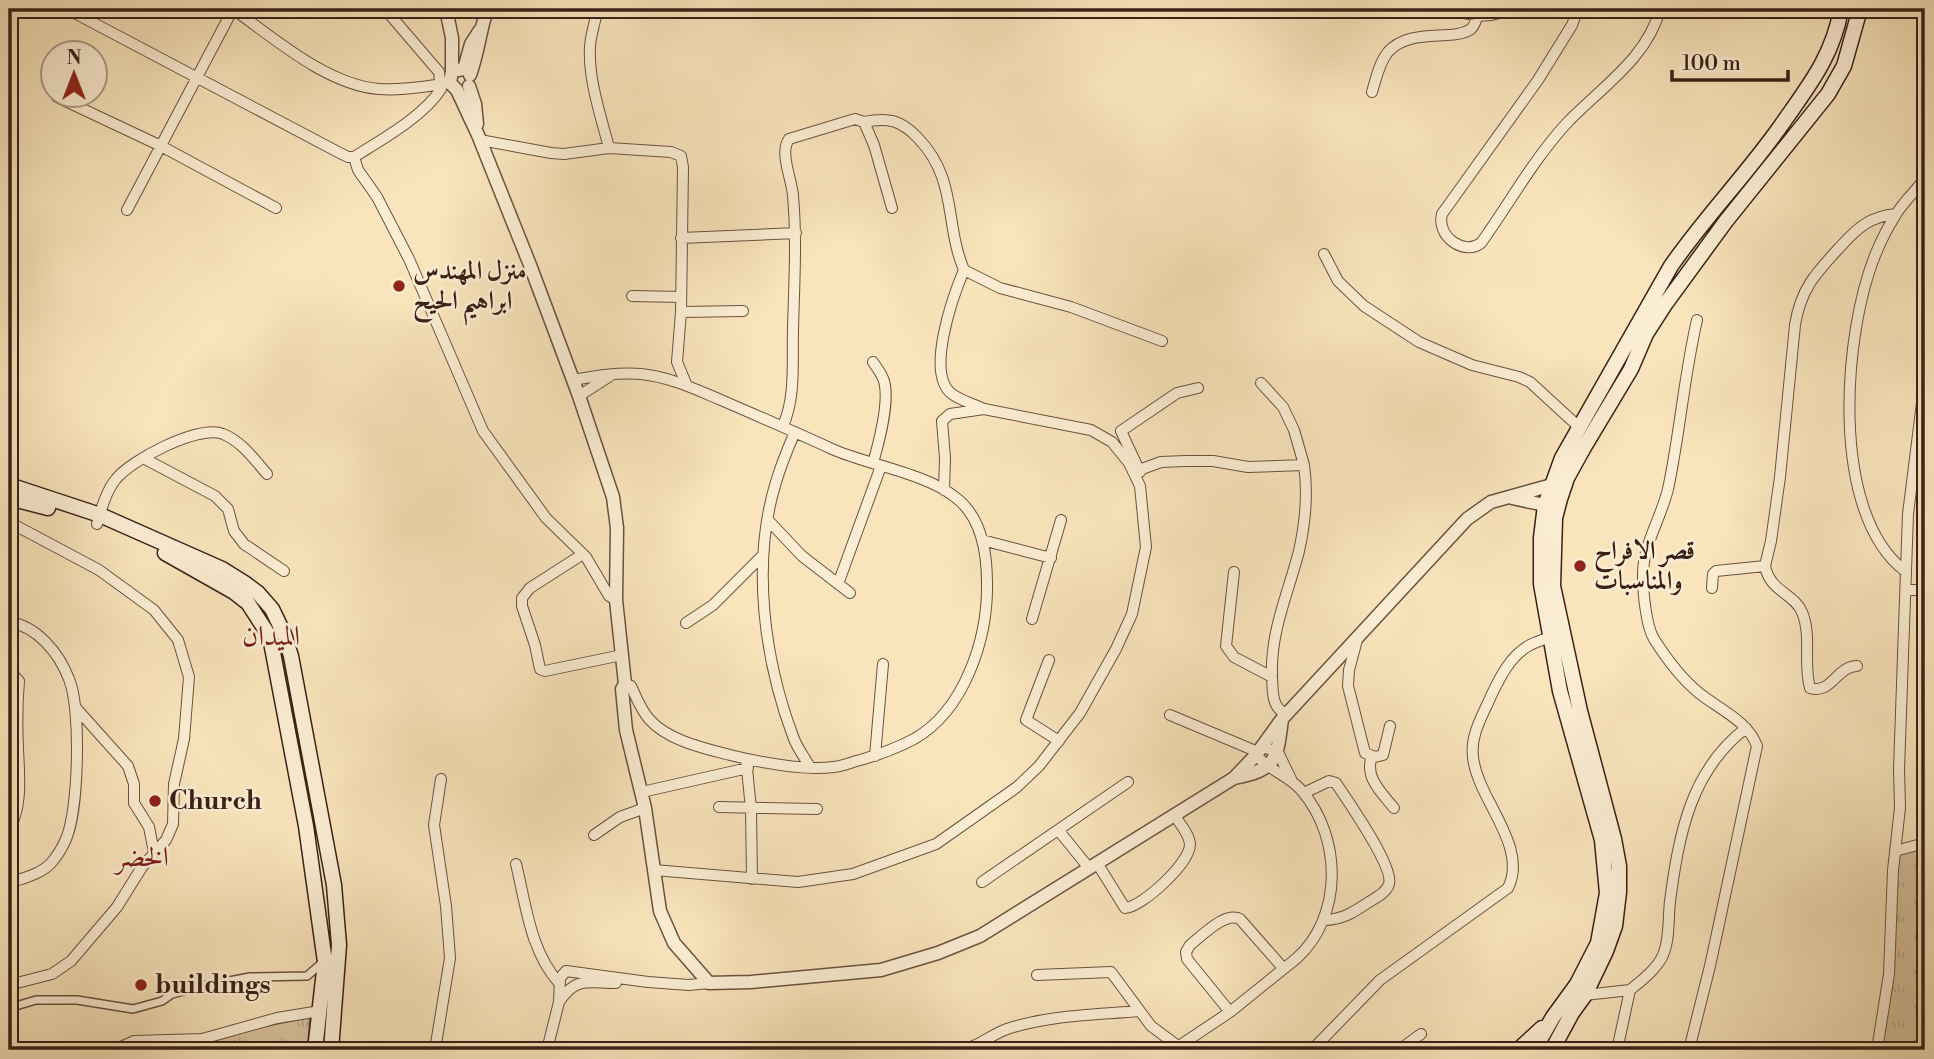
<svg xmlns="http://www.w3.org/2000/svg" width="1934" height="1059" font-family="'Libre Bodoni',Amiri,serif">
  <style>
    .park { fill: url(#park-tufts); stroke: #8a725c; stroke-width: 2 }
    .lines { fill: none; stroke-linecap: round; stroke-linejoin: round }
    .pedestrian-casing { stroke: #6a5240; stroke-width: 10 }
    .minor-casing { stroke: #6a5240; stroke-width: 12 }
    .tertiary-casing { stroke: #6a5240; stroke-width: 15 }
    .secondary-casing { stroke: #3a2117; stroke-width: 17 }
    .pedestrian { stroke: #fbedd3; stroke-width: 7 }
    .minor { stroke: #fbedd3; stroke-width: 10 }
    .tertiary { stroke: #fbedd3; stroke-width: 12 }
    .secondary { stroke: #fbedd3; stroke-width: 14 }
    .poi-dot { fill: #8f2418; stroke: #fbedd3; stroke-width: 2.5 }
    .labels { text-anchor: middle; dominant-baseline: central; stroke-width: 5; stroke-linejoin: round; paint-order: stroke }
    .poi-label { font-size: 26px; font-weight: bold; fill: #3a2117; stroke: #fbedd3; text-anchor: start }
    .neighbourhood-label { font-size: 28px; fill: #7a1f14; stroke: #fbedd3 }
  </style>
  <defs>
    <pattern id="park-tufts" width="24" height="20" patternUnits="userSpaceOnUse" patternTransform="scale(1.75)"><rect width="24" height="20" fill="#d9c3a0"/><path d="M3 7l-1-3M5 7V3M7 7l1-3M15 17l-1-3M17 17v-4M19 17l1-3" fill="none" stroke="#bba789"/></pattern>
  </defs>
  <rect width="100%" height="100%" fill="#f9e4bc"/>
  <filter id="stains"><feTurbulence type="fractalNoise" baseFrequency=".00286" numOctaves="4"/><feColorMatrix values="0 0 0 0 .2 0 0 0 0 .09 0 0 0 0 .02 0 0 0 .5 -.17"/></filter>
  <radialGradient id="worn" r=".72"><stop offset=".6" stop-color="#630" stop-opacity="0"/><stop offset="1" stop-color="#630" stop-opacity=".3"/></radialGradient>
  <path class="park" d="M1925,843V1050H1877L1889,974L1895,851Z
    M310,1017L308,1050H181L184,1043Z"/>
  <g class="lines">
    <g class="pedestrian-casing">
      <path id="pedestrian" d="M9,1008L36,1000H77L133,1009L162,1001L172,994L203,986L250,977L307,976L322,963"/>
    </g>
    <g class="minor-casing">
      <path id="minor" d="M67,9L338,152L348,157H354L358,170L377,197L409,259L483,431L546,518L586,557L609,596L616,600
        M233,9C274,38 327,85 379,89C402,91 427,86 450,83
        M598,9C595,21 591,34 590,46C588,80 601,116 609,148
        M1443,9C1460,12 1492,22 1505,9
        M1578,9L1572,25L1538,80L1442,214C1436,237 1465,256 1481,243C1509,204 1533,160 1566,124C1599,89 1648,58 1660,9
        M1372,92C1376,79 1379,63 1388,52C1410,27 1452,42 1471,29C1475,25 1476,20 1478,15
        M57,97L161,146L276,208
        M864,122C888,117 901,120 918,138C958,180 944,222 964,270L1000,288L1071,307L1162,341
        M480,140L551,153L564,154L609,148L671,152L681,156L683,167L681,312L677,362L687,386
        M354,157C381,140 423,117 441,89L439,72L385,9
        M127,210L233,9
        M681,238L796,233
        M1324,254L1338,281L1364,306L1419,342L1472,365L1519,377L1530,382L1580,428
        M964,270C953,296 925,374 952,394C960,400 973,404 982,408
        M632,296L681,297
        M681,312L743,311
        M873,362C877,368 882,374 884,381C890,402 879,442 873,463
        M573,380C595,376 618,372 641,374C670,377 695,389 721,400C758,416 795,432 832,449C868,465 925,473 955,497C981,516 987,552 987,583C988,638 965,710 914,739C897,748 878,755 860,760C852,762 843,766 834,767C804,771 759,762 730,755C703,748 667,740 649,719C641,710 636,697 631,686L625,684
        M1261,383L1283,407L1294,430L1304,465
        M579,396L610,376
        M783,426C796,396 792,362 793,330C794,285 797,241 793,196C792,179 779,153 789,139L855,119L864,122L874,145L892,208
        M795,432C788,448 781,465 776,482C751,563 764,660 794,739C798,749 805,758 810,767
        M145,459L215,496L228,509L234,531L244,544L284,571
        M1139,470L1161,462L1185,461H1213L1248,467L1304,465C1308,493 1305,524 1299,551C1288,594 1270,632 1272,677C1273,691 1271,707 1286,714
        M1140,472L1121,431L1177,393L1198,388
        M768,520L802,556L850,593
        M9,522L99,570L154,610L178,640L189,677L184,739L174,784L173,824L166,840L142,867L117,907L71,961L52,974L9,985
        M97,524C101,510 106,491 116,479C131,460 199,424 223,434C241,441 255,460 267,474
        M982,540L1051,558
        M583,554L530,588L522,598V606L535,645L540,669L545,671L622,655
        M1905,571C1829,513 1843,333 1876,253C1881,241 1888,227 1895,216C1903,202 1916,191 1925,178
        M1234,572L1226,646L1234,657L1272,677
        M838,584L881,466
        M1712,588L1713,574L1716,571L1765,566
        M1906,590H1925
        M1032,619L1061,520
        M9,622C37,626 59,653 69,679C81,708 79,809 66,839C63,846 57,856 52,862C42,874 23,878 9,883
        M686,623L713,605L763,555
        M1357,640L1349,670L1348,686L1365,753L1375,757L1383,755L1390,726
        M1049,660L1026,720L1059,741
        M1857,666C1837,666 1831,695 1810,688C1803,664 1812,636 1802,612C1794,593 1770,592 1765,566L1771,541L1780,477L1795,325C1801,288 1816,273 1841,246C1857,228 1871,216 1896,214
        M9,670L19,681C17,703 17,726 18,748C19,776 23,805 9,830
        M76,708L128,766L134,784V803L149,827L154,852
        M1170,715L1258,752
        M1262,747L1278,752L1291,779
        M875,756L883,664
        M1372,756C1364,777 1381,792 1394,808
        M746,759L751,809L752,879
        M642,792L748,768
        M1304,793L1329,781L1336,783C1347,800 1394,866 1389,884C1387,892 1376,898 1369,902C1354,912 1342,920 1324,920
        M719,807L817,809
        M1059,831L1089,868
        M594,835L620,817L645,808
        M1895,851L1925,843
        M1097,863L1125,908C1142,907 1189,864 1190,845C1190,835 1180,824 1175,816
        M516,864C526,904 530,951 559,983
        M654,870L798,882L853,874L936,844L1017,787L1039,766L1080,713L1116,649L1132,614L1146,547L1140,486L1129,463L1112,442L1091,430L984,409L950,414L942,421L945,458L944,490
        M982,882L1128,782
        M1037,975L1111,972L1151,1026L1178,1046
        M1585,995L1630,990C1641,981 1657,969 1663,955C1670,939 1668,918 1670,901C1679,835 1690,771 1746,728
        M559,1002C576,976 588,983 616,983
        M1230,1012L1187,959L1186,952L1190,945C1202,936 1225,911 1240,919L1283,968
        M114,1050L134,1041L202,1039L277,1018L320,1011
        M435,1050L450,958L446,906L434,825L441,779
        M547,1050L559,1002L560,978L566,971L648,982L689,985L709,983
        M962,1050C982,1045 990,1035 1007,1029C1049,1015 1095,1015 1139,1011
        M1173,1050L1230,1012L1297,958C1343,916 1342,838 1302,791C1289,775 1269,771 1256,755
        M1312,1050L1380,980L1508,888C1529,846 1477,799 1473,757C1470,735 1483,715 1491,696C1500,677 1511,655 1530,645C1535,642 1543,640 1550,637
        M1399,1050L1421,1034
        M1617,1050L1630,990
        M1689,1050L1710,966L1757,746C1748,721 1719,709 1699,693C1682,679 1666,658 1654,639C1646,626 1643,592 1643,577C1642,546 1661,519 1668,489C1680,433 1684,376 1697,320
        M1877,1050L1889,974L1893,870L1900,808L1899,769L1908,514L1925,379"/>
    </g>
    <g class="tertiary-casing">
      <path id="tertiary" d="M446,9L452,38V71
        M464,69L452,71L450,83L457,90L478,135L530,265L579,396L613,497L617,528L616,600L625,684L622,689L626,730L645,808L660,911L674,943L709,983L751,982L881,970L938,953L980,936L1234,778L1256,755L1282,719L1467,519L1491,502L1552,485
        M464,69L471,44L480,30
        M470,75C478,53 480,31 487,9
        M469,86L475,104L477,124
        M1512,498L1545,505
        M1234,778C1277,770 1277,759 1282,719"/>
    </g>
    <g class="secondary-casing">
      <path id="secondary" d="M9,485L100,515L222,569L246,584L258,593L272,609L284,634L291,656L334,885L339,945L331,1050
        M9,498L48,508
        M165,553L234,592L248,603L270,637L306,826L325,962L315,1050
        M1518,1050L1542,1028
        M1534,1050L1553,1017L1577,984L1598,943L1607,893L1602,840L1560,691L1541,584V538L1545,505L1562,458L1671,266C1705,217 1746,175 1780,127C1807,88 1833,57 1841,9
        M1552,1050L1572,1013L1585,995L1606,951L1615,926L1619,892V866L1614,839L1580,711L1553,586L1555,518L1560,499L1567,478L1583,449L1631,369L1646,334L1666,303L1726,221L1828,94L1844,66L1860,9"/>
    </g>
    <use href="#pedestrian" class="pedestrian"/>
    <use href="#minor" class="minor"/>
    <use href="#tertiary" class="tertiary"/>
    <use href="#secondary" class="secondary"/>
  </g>
  <g class="poi-dot">
    <circle cx="399" cy="286" r="7"/>
    <circle cx="1580" cy="566" r="7"/>
    <circle cx="155" cy="801" r="7"/>
    <circle cx="141" cy="985" r="7"/>
  </g>
  <g class="labels">
    <g class="poi-label">
      <text x="413" y="271">منزل المهندس<tspan x="413" dy="30">ابراهيم الحيح</tspan></text>
      <text x="1594" y="551">قصر الافراح<tspan x="1594" dy="30">والمناسبات</tspan></text>
      <text x="169" y="801">Church</text>
      <text x="155" y="985">buildings</text>
    </g>
    <g class="neighbourhood-label">
      <text x="271" y="636">الميدان</text>
      <text x="142" y="857">الخضر</text>
    </g>
  </g>
  <rect width="1934" height="1059" fill="none" stroke="#f9e4bc" stroke-width="35"/>
  <rect x="10" y="10" width="1913" height="1038" fill="none" stroke="#3a2117" stroke-width="3.5"/>
  <rect x="18" y="18" width="1899" height="1024" fill="none" stroke="#3a2117" stroke-width="2"/>
  <g transform="translate(74 74)"><circle r="33" fill="#fbedd3" stroke="#ae9b88" stroke-width="2"/>
  <path d="M0-5L12 26L0 18L-12 26Z" fill="#8f2418"/>
  <text y="-10" font-size="19" font-weight="bold" text-anchor="middle" fill="#3a2117">N</text>
  </g>
  <path d="M1672 70v10h116v-10" fill="none" stroke="#3a2117" stroke-width="3.5"/>
  <text x="1682" y="70" font-size="21" fill="#3a2117" stroke="#fbedd3" stroke-width="5" paint-order="stroke">100 m</text>
  <rect width="100%" height="100%" filter="url(#stains)"/>
  <rect width="100%" height="100%" fill="url(#worn)"/>
</svg>
